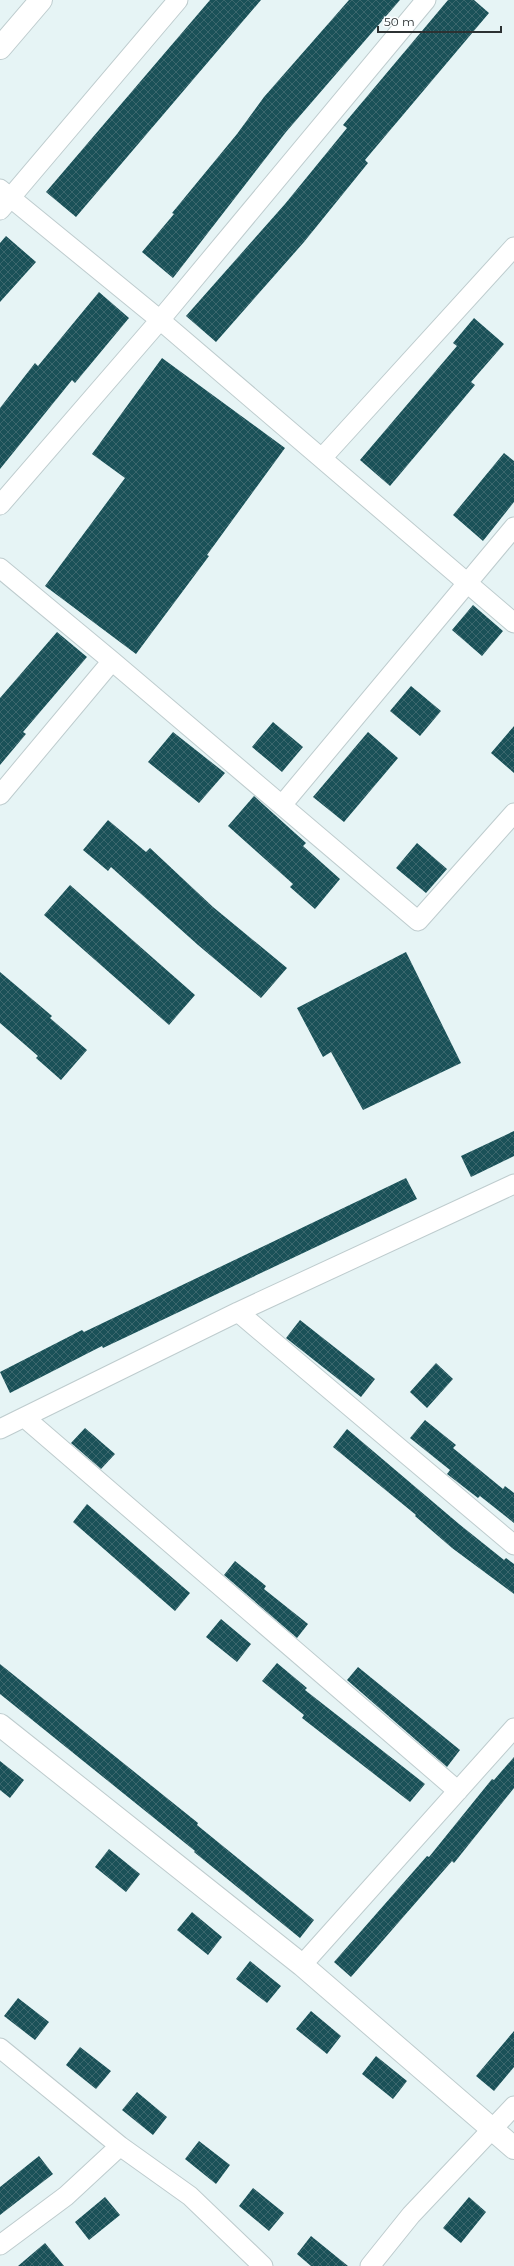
<svg xmlns="http://www.w3.org/2000/svg" width="514" height="2266" font-family="Montserrat,sans-serif">
  <style>
    .building { fill: url(#building-cross-hatch) }
    .lines { fill: none; stroke-linecap: round; stroke-linejoin: round }
    .minor-casing { stroke: #beccce; stroke-width: 21 }
    .tertiary-casing { stroke: #beccce; stroke-width: 24 }
    .minor { stroke: #fff; stroke-width: 19 }
    .tertiary { stroke: #fff; stroke-width: 22 }
  </style>
  <defs>
    <pattern id="building-cross-hatch" width="8" height="8" patternUnits="userSpaceOnUse"><rect width="8" height="8" fill="#1a5158"/><path d="M0 0l8 8M0 8l8-8" fill="none" stroke="#3b676d"/></pattern>
  </defs>
  <rect width="100%" height="100%" fill="#e6f4f5"/>
  <path class="building" d="M210,0H261L76,217L46,192Z
    M349,0H400L286,132L173,278L142,252L174,214L172,213L237,134L264,97Z
    M448,0H474L489,13L365,160L368,163L304,242L216,342L186,316L285,204L347,128L343,125Z
    M6,236L36,262L0,302V243Z
    M99,292L129,318L75,383L72,380L0,469V408L35,363L38,366Z
    M474,318L504,344L471,382L475,385L390,486L360,460L457,346L453,343Z
    M162,358L285,448L207,555L209,556L136,654L45,586L125,478L92,454Z
    M504,453L514,461V502L483,541L453,515Z
    M473,605L503,631L482,656L452,630Z
    M57,632L87,657L23,732L26,734L0,765V698Z
    M411,686L441,711L420,736L390,711Z
    M273,722L303,747L282,772L252,747Z
    M514,726V773L491,753Z
    M173,732L225,773L199,803L148,762Z
    M368,732L398,758L344,822L313,797Z
    M254,796L306,843L303,846L340,879L315,909L290,887L293,884L228,826Z
    M108,820L146,852L150,848L213,907L287,968L261,998L198,945L111,867L108,871L83,850Z
    M417,843L447,869L426,893L396,868Z
    M70,885L195,995L169,1025L44,915Z
    M406,952L461,1063L363,1110L331,1052L323,1057L297,1008Z
    M0,972L52,1016L50,1018L87,1050L61,1080L36,1058L38,1056L0,1023Z
    M514,1131V1156L471,1177L461,1156Z
    M406,1178L417,1199L103,1348L102,1346L10,1393L0,1372L82,1330L84,1332Z
    M300,1320L375,1379L361,1397L286,1338Z
    M436,1363L453,1379L427,1408L410,1392Z
    M425,1420L456,1445L453,1448L503,1489L505,1486L514,1493V1523L480,1496L478,1498L447,1474L450,1470L410,1438Z
    M85,1428L115,1454L101,1469L71,1443Z
    M347,1429L459,1524L504,1560L506,1558L514,1564V1594L452,1548L415,1516L416,1515L333,1447Z
    M87,1504L190,1593L175,1611L73,1522Z
    M235,1561L266,1586L264,1589L308,1624L297,1638L224,1575Z
    M221,1619L251,1644L237,1662L206,1637Z
    M277,1663L307,1688L305,1690L425,1784L410,1802L302,1718L304,1715L262,1681Z
    M0,1664L198,1823L197,1825L314,1920L300,1938L194,1852L195,1851L0,1694Z
    M358,1667L460,1750L447,1767L347,1680Z
    M514,1757V1788L454,1863L452,1861L351,1977L334,1962L427,1856L429,1857L492,1779L494,1780Z
    M0,1761L24,1780L10,1798L0,1790Z
    M109,1849L140,1874L126,1892L95,1867Z
    M192,1912L222,1937L208,1955L177,1930Z
    M250,1961L281,1986L267,2003L236,1979Z
    M18,1998L49,2022L35,2040L4,2016Z
    M311,2011L341,2036L327,2054L296,2029Z
    M514,2031V2067L494,2091L476,2076Z
    M80,2047L111,2071L96,2089L66,2065Z
    M376,2056L407,2081L393,2099L362,2074Z
    M137,2092L167,2117L153,2135L122,2110Z
    M199,2141L230,2165L216,2184L185,2159Z
    M39,2156L53,2174L0,2215V2187Z
    M253,2188L284,2213L269,2231L239,2206Z
    M105,2197L120,2215L89,2240L75,2222Z
    M469,2197L486,2212L461,2243L443,2228Z
    M311,2236L348,2266H311L297,2254Z
    M45,2243L64,2266H18Z"/>
  <g class="lines">
    <g class="minor-casing">
      <path id="minor" d="M0,189L160,320L514,623
        M0,210L178,0
        M322,458L514,247
        M0,505L160,320L426,0
        M0,568L112,661L418,921L514,813
        M0,795L112,661
        M282,805L514,527
        M238,1312L514,1545
        M25,1418L458,1791
        M0,1429L238,1312L514,1184
        M302,1965L514,1728
        M0,2048L120,2146L190,2196L263,2266
        M0,2245L66,2196L120,2146
        M370,2266L411,2215L514,2106"/>
    </g>
    <g class="tertiary-casing">
      <path id="tertiary" d="M0,48L41,0
        M0,1725L302,1965L514,2148"/>
    </g>
    <use href="#minor" class="minor"/>
    <use href="#tertiary" class="tertiary"/>
  </g>
  <path d="M378 26v6h123v-6" fill="none" stroke="#2c3132" stroke-width="2"/>
  <text x="384" y="26" font-size="12" fill="#2c3132" stroke="#fbfeff" stroke-width="3" paint-order="stroke">50 m</text>
</svg>
